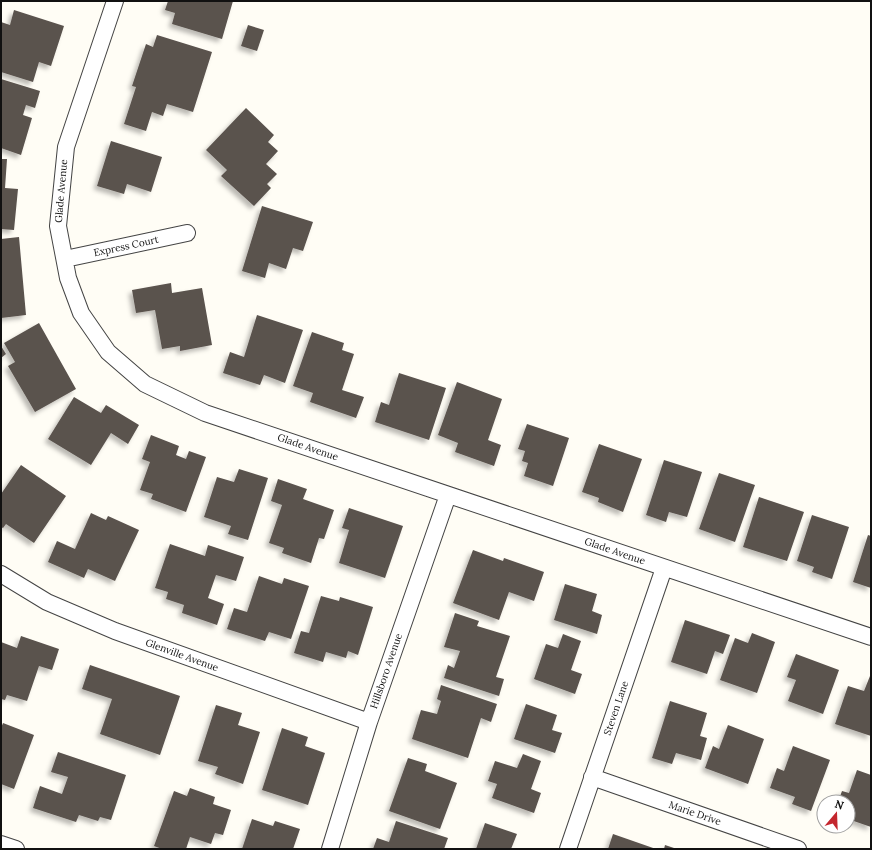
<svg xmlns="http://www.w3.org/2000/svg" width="872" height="850" font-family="Lora,serif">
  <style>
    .building { fill: #5a524d; filter: url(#shadow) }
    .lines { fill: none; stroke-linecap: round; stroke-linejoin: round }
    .street-casing { stroke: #444; stroke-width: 18 }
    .street { stroke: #fff; stroke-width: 16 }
    .labels { text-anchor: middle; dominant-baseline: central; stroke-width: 4; stroke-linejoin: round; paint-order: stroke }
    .street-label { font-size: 10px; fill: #111; stroke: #fff }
  </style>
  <defs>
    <filter id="shadow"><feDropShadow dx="-3.5" dy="3.5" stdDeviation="2" flood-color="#0004"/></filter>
  </defs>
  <rect width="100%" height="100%" fill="#fffdf5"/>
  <path class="building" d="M168,1H233L222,39L172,24L175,13L165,10Z
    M14,10L64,26L51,66L39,62L33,82L1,72V22L10,25Z
    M248,25L264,30L257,51L241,46Z
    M157,35L212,52L193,112L167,104L163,116L152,112L146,131L124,124L136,87L132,86L146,44L153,47Z
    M1,79L40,91L35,108L26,105L23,115L32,118L21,155L1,148Z
    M246,108L274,135L268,142L278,151L266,164L277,174L267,184L271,188L254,206L221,176L227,170L206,150Z
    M111,141L162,157L151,192L127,184L124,194L97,186Z
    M1,159H7L5,188L18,189L14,230L1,229Z
    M262,206L313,222L303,251L293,248L286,269L269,263L265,278L242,271Z
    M19,237L26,315L1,318V239Z
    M171,283L172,293L202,288L212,345L180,351V346L162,349L155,310L136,313L132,290Z
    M257,315L303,330L285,383L264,375L260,385L223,373L230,352L244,357Z
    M39,323L76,389L35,412L8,366L15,362L4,343Z
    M312,332L344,343L342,350L354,354L342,390L364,397L356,418L310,402L313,393L293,386Z
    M1,346L6,354L1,358Z
    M399,373L446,388L429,440L375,422L381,402L389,405Z
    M457,382L502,399L488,440L501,445L494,466L455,452L458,443L438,435Z
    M74,397L101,413L106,405L139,425L128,444L111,433L91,465L48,439Z
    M527,424L569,438L553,486L524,476L528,463L522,461L525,451L518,449Z
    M151,435L179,446L176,455L186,459L189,451L206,457L186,512L151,499L153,494L140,490L150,462L142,459Z
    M599,444L642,459L623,512L598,502L599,498L582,492Z
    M664,460L702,472L687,517L669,512L666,522L646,515Z
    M21,465L66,496L34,543L6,524L3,528L1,527V494Z
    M239,469L268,478L248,540L228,534L231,526L204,517L217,477L234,482Z
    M719,473L755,485L735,542L699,529Z
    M278,479L307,489L303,499L334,510L324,539L319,538L311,563L282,553L284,548L269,543L282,505L271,501Z
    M759,497L804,512L787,561L743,547Z
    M349,508L403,526L385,578L339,563L349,530L342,528Z
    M91,513L106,520L108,516L139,530L115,581L88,569L84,578L48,562L57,541L75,549Z
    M812,515L849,527L832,579L812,572L814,567L797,561Z
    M868,535L871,536V588L853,582Z
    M170,544L205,556L208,545L244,557L236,581L216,575L208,598L224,604L217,625L182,613L184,605L166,599L168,592L155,588Z
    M473,550L503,561L504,558L544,572L534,601L509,592L499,620L453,603Z
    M259,576L282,584L284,578L309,586L291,639L269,632L265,641L227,629L234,608L247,612Z
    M565,584L597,594L592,611L602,615L597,634L554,620Z
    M321,596L339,601L340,597L373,607L358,655L348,651L346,658L326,652L323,662L294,653L301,631L309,633Z
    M455,613L479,621L477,626L510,636L496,677L504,679L499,696L444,678L448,665L454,668L460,651L444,647Z
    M685,620L730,635L723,654L715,651L707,674L671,662Z
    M752,633L775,642L757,693L720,680L735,638L748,643Z
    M563,634L581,641L571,670L582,674L575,694L534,679L546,644L558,648Z
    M21,636L59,649L52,670L39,666L27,701L7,695L5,700L1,699V642L17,648Z
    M796,654L839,670L823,714L788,701L796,680L787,677Z
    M90,665L180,696L160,755L100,734L112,699L82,689Z
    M870,676L871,677V736L835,724L848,686L864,691Z
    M441,685L497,704L491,722L481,718L468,758L412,739L421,710L437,714L441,701L437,699Z
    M670,701L707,713L700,736L707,738L701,760L676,753L672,764L652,758Z
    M526,704L557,715L552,730L562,733L555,753L514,739Z
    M216,705L242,713L238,725L260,732L243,784L215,774L218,767L198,761Z
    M3,723L34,735L14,789L1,784V728Z
    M728,725L764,739L748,784L705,768L713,746L719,749Z
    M282,728L308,737L305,746L325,753L308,805L262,790Z
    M793,746L830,760L811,811L792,804L795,797L770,788L777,768L784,771Z
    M58,752L126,775L111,820L100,817L98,821L79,815L76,822L33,808L40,786L62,794L68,777L51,772Z
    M523,754L541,761L531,789L541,793L534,813L492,798L497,784L488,781L495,761L517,768Z
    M408,758L427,764L425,771L457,783L440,829L389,811Z
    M857,770L871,775V827L848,819V802H838L842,791L849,793Z
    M190,788L215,797L213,804L231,810L223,835L215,833L211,844L190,837L186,849H162L154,846L174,791L187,796Z
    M252,819L273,826L275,821L300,829L293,849H242Z
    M396,821L448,838L444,849H373L377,838L389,842Z
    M485,823L517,834L511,849H476Z
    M613,834L656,849H608Z
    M665,845L677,849H664Z"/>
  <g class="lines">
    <g class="street-casing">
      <path id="street" d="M115,1L66,147L58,226L68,278L81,313L108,352L145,384L205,413L871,637
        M65,259L187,233
        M1,574L47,602L115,631L369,722
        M592,777L798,849
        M1,844L16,849
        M330,849L369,722L448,495
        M568,849L664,568"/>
    </g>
    <use href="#street" class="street"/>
  </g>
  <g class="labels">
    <g class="street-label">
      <text transform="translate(61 191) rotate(-85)">Glade Avenue</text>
      <text transform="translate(126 246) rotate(-12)">Express Court</text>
      <text transform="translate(308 447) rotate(19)">Glade Avenue</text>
      <text transform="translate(615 551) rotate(19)">Glade Avenue</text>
      <text transform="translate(182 655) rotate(20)">Glenville Avenue</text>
      <text transform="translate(386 671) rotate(-71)">Hillsboro Avenue</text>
      <text transform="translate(616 708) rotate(-71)">Steven Lane</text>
      <text transform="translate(695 813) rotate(19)">Marie Drive</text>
    </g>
  </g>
  <rect width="872" height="850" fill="none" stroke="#111111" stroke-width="4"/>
  <g transform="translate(836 814) rotate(19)"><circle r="19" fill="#ffffff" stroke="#a0a0a0"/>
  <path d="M0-3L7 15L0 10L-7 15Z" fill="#c4262e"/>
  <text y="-6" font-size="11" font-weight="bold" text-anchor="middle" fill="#111111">N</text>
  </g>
</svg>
